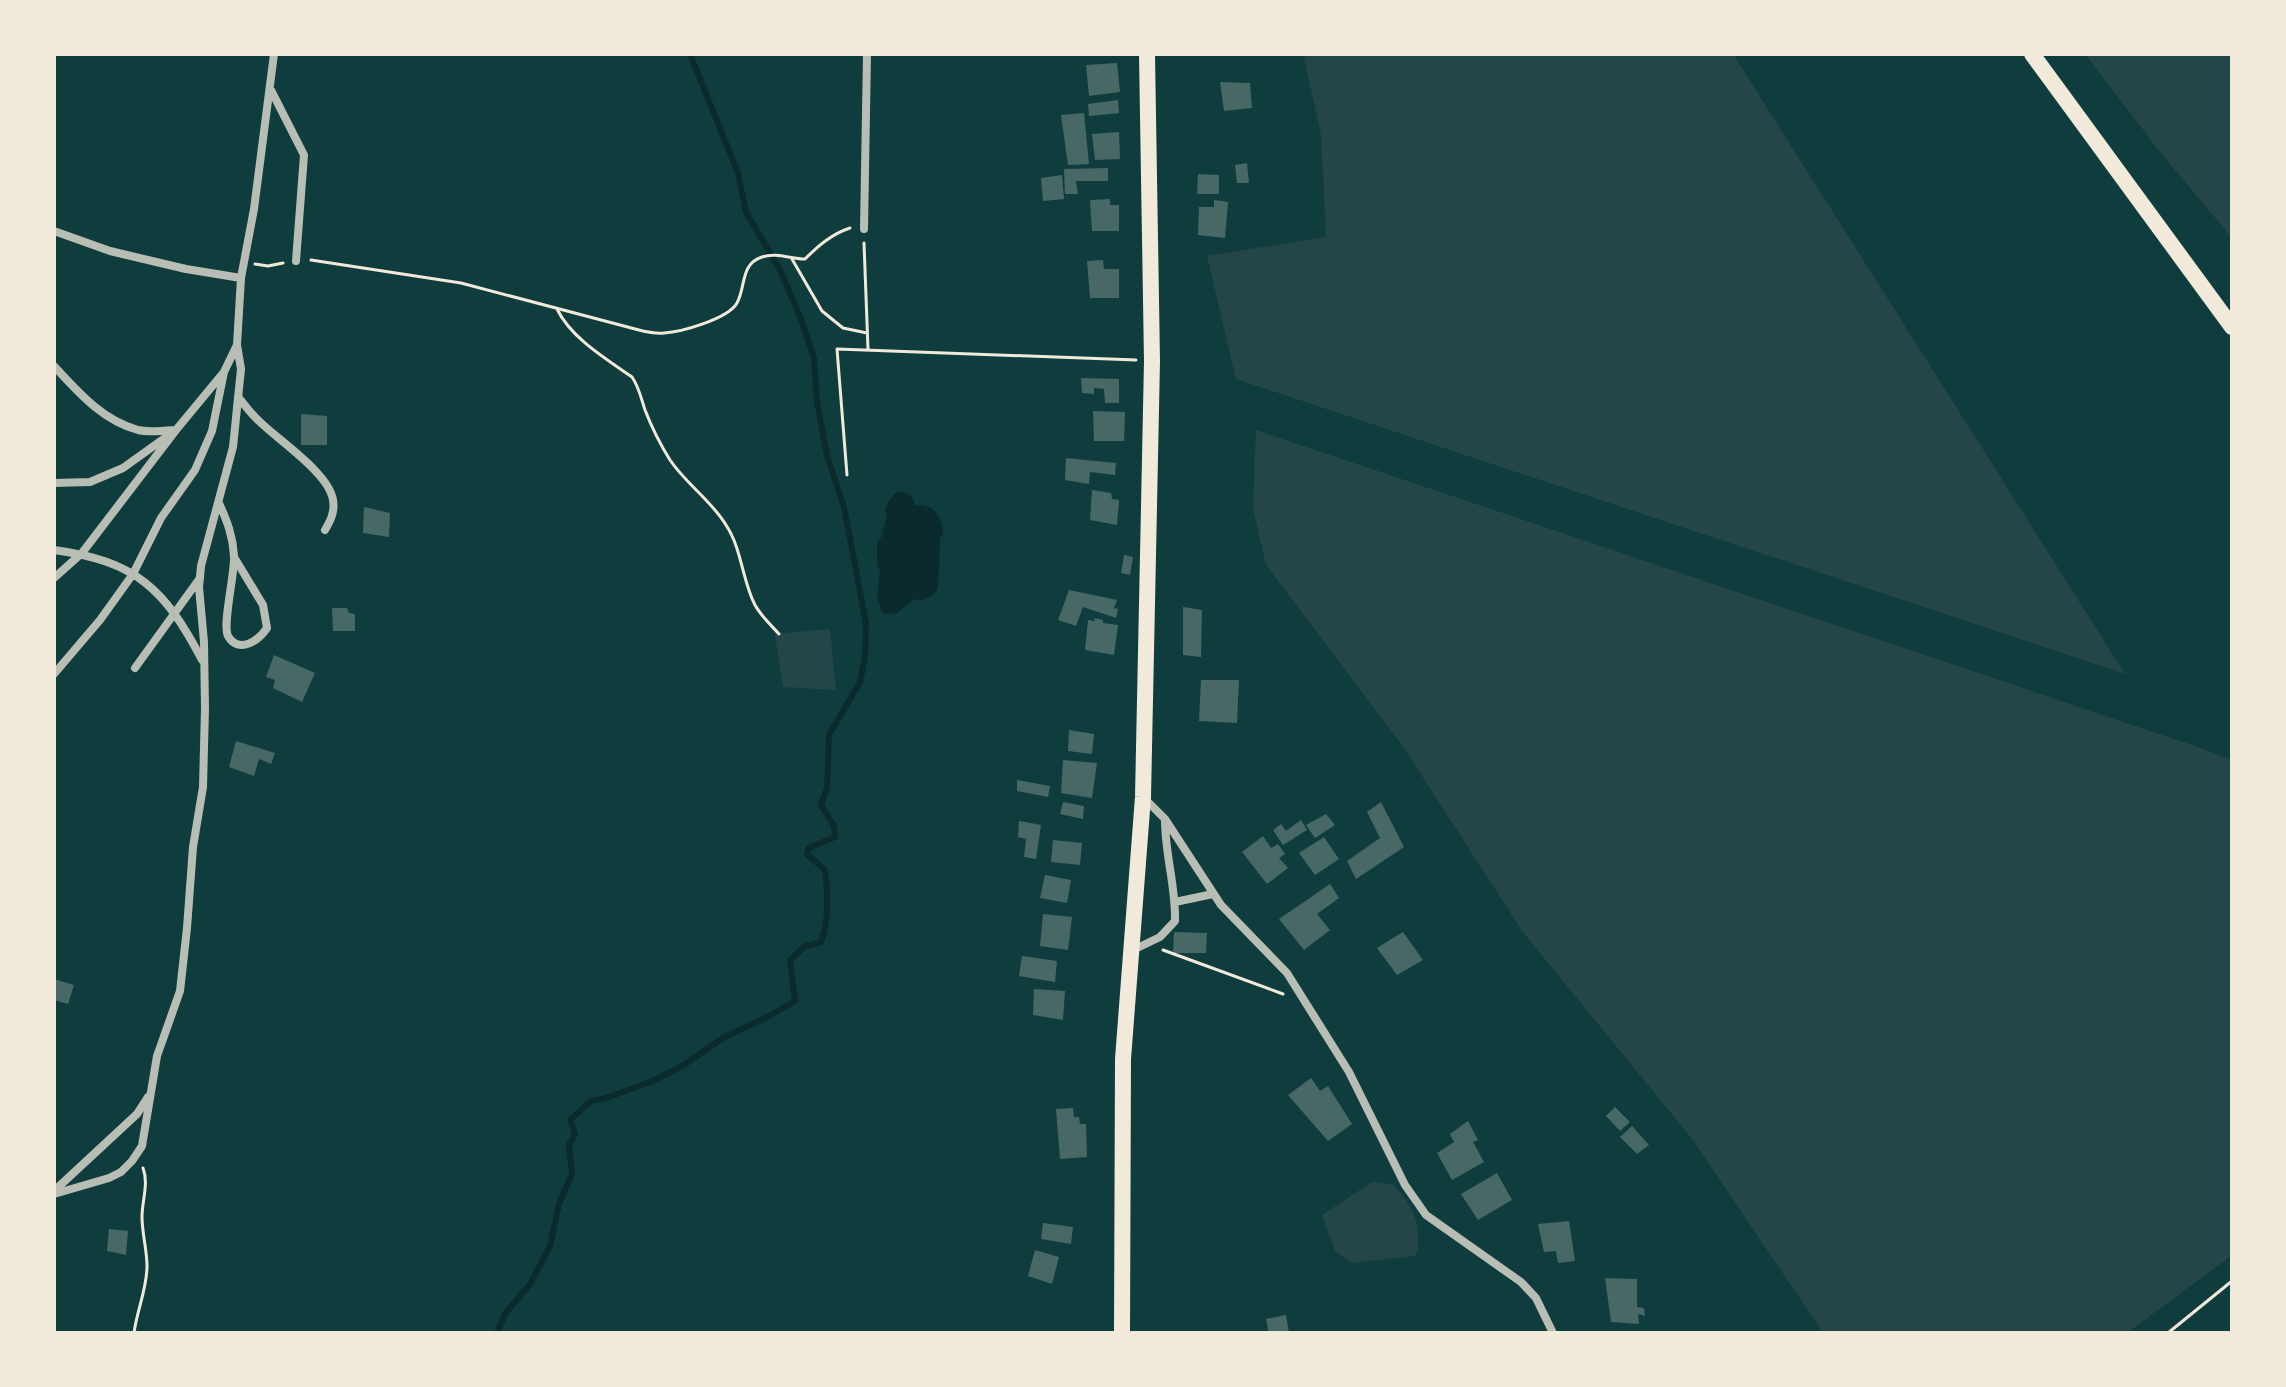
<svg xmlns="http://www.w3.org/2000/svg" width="2286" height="1387" font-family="Lato,sans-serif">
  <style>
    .green { fill: #244646 }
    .water { fill: #0a2a2b }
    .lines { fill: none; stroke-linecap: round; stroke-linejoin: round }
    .stream { stroke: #0a2a2b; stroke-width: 6 }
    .building { fill: #486865 }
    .path { stroke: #f1e9da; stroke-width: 3 }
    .minor { stroke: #b8beb3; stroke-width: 8 }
    .secondary { stroke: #f1e9da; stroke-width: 16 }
  </style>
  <rect width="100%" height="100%" fill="#0f3d3e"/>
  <path class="green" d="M1303,54H1733L2125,674L1236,379L1207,256L1326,237L1321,134Z
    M2085,54H2232V238L2160,152Z
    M1256,430L2198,747L2232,760V1255L2127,1333H1823L1693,1140L1522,931L1404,748L1266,565L1253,508Z
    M830,629L836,690L783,687L775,634Z
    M1372,1182L1394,1185C1408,1201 1418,1215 1418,1237C1418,1245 1419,1249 1415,1256L1352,1263L1335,1251L1322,1215Z"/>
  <path class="water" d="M898,491L911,495L915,505C935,504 942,516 943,535L940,537C940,545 939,586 937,590C933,597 926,599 920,601L915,599L897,613L883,614L877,598L880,570L877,565V546L878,540L884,535L881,530L884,528L887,515L885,511C888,502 891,496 898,491Z"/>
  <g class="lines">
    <path class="stream" d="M497,1333L505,1314L530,1284L550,1246L559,1204L572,1174L569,1145L575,1134L570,1120L591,1101L606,1098L653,1081L684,1065L723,1038L769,1016L795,1001L790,960L804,947L821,942C829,923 828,891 825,870L807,854L809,848L835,837L834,826L821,805L827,788L829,735L860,682L865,657L866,624L856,570L844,507L827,455L817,402L814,358L801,319L780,270L746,212L738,173L690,54"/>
  </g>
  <path class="building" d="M1117,63L1120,92L1089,96L1086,65Z
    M1220,82L1250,83L1252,108L1224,111Z
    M1118,100L1119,113L1089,116L1088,104Z
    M1084,113L1089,164L1068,165L1061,115Z
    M1119,132L1120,159L1095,160L1092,134Z
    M1247,163L1249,183H1237L1235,165Z
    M1108,168V181H1076L1078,194H1065L1064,169Z
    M1198,174L1219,175V194H1197Z
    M1062,175L1064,199L1043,201L1041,178Z
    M1110,199V205H1119V231H1092L1090,200Z
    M1214,200L1228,202L1225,238L1198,235L1199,207H1214Z
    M1103,260L1104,269H1119V298H1090L1087,261Z
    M1081,378L1119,379V403H1105L1104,389L1094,388V394L1082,393Z
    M1093,411L1125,412L1124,441H1094Z
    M301,414L327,416V445H301Z
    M1066,458L1116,463L1115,475L1090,472L1089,484L1065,480Z
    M1092,490L1111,493L1112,499L1119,500L1117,525L1090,520Z
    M364,507L390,513L389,537L363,533Z
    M1124,555L1133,557L1130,575L1121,573Z
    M1069,590L1117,600L1114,608L1118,609L1116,618L1083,607L1076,626L1058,620Z
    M1183,607L1202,610L1201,657L1183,655Z
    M332,608H347L349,613L355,614V631H333Z
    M1094,618L1103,620V623L1118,625L1114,655L1085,650L1088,620L1095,621Z
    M274,655L315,673L302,702L273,688L275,680L266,677Z
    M1201,680H1239L1237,723L1199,721Z
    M1069,730L1094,734L1092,754L1068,751Z
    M236,741L275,753L271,764L259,759L254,776L229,767Z
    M1063,760L1097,763L1092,798L1061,793Z
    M1017,780L1050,786L1048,797L1017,791Z
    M1063,802L1084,806L1083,819L1060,814Z
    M1381,802L1404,847L1356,879L1347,861L1380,838L1367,812Z
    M1326,814L1335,825L1315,838L1306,825Z
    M1301,820L1307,830L1283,845L1273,830L1281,824L1286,831Z
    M1019,821L1041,825L1036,859L1024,857L1026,839L1018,837Z
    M1263,836L1271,848L1278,844L1285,854L1279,858L1288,868L1267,884L1242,852Z
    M1324,837L1339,859L1315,875L1299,853Z
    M1053,840L1082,843L1080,865L1051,862Z
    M1045,875L1071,880L1067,903L1040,898Z
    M1330,884L1339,898L1317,914L1330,930L1304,950L1279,919Z
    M1043,914L1072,917L1068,950L1040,946Z
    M1174,932L1207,933L1206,953H1173Z
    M1403,932L1423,960L1397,975L1377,948Z
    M1022,956L1057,961L1055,982L1019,976Z
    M54,979L74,985L68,1004L54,1000Z
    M1034,989L1065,991L1063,1020L1033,1015Z
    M1311,1078L1320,1091L1328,1086L1352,1124L1328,1141L1288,1095Z
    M1615,1107L1630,1122L1620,1131L1606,1116Z
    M1073,1108L1074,1117H1079L1080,1124H1086L1087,1157L1060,1159L1056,1109Z
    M1468,1121L1478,1140L1473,1142L1484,1162L1452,1180L1437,1153L1454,1142L1450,1134Z
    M1632,1126L1649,1145L1637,1154L1620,1137Z
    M1497,1173L1512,1200L1478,1220L1461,1194Z
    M1569,1221L1575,1261L1558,1263L1556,1251L1544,1252L1538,1224Z
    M1043,1223L1073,1227L1071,1244L1041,1239Z
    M109,1229L128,1231L126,1255L107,1251Z
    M1035,1250L1059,1257L1052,1284L1028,1276Z
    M1605,1278L1637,1279V1307L1644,1308L1645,1316L1638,1314L1639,1324L1611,1322Z
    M1286,1315L1289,1333H1269L1266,1319Z"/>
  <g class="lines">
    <path class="path" d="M864,243L868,349
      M792,259L822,311L843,328L867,333
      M311,260L461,283L639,330C647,332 655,334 664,333C681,332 728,319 737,303C746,287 740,264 762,257C775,252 792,259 805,259C819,245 832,234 850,228
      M255,264L268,266L283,263
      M557,309C571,338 606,359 632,377C639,387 641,398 645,410C652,428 660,444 670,460C686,484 711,500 726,525C742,549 742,580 755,605C761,616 771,625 779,634
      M847,475L837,349L1136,360
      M1163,950L1283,994
      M134,1333C137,1310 147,1289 147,1266C147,1250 142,1233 142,1217C142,1200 149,1184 143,1168
      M2168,1333L2232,1281"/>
    <path class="minor" d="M271,90L304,155L296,261
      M864,229L867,54
      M54,231L110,251L186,269L241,278
      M54,366C78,392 102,420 138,430C150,433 164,430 176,430
      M238,397C245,405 251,414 259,421C278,440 329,473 333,500C335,511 331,520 325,530
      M54,483L90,482L123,468L169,435
      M219,503C227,521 233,536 234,556C235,574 222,625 228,636C239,655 259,640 267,628L263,605L234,557
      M54,550C136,561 165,589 202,660
      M54,578L82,553L176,430L224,372L237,345
      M135,668L200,578
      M54,674L100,620L133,574L161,518L195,470L212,431L224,372
      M1144,798L1165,819L1221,905L1287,973L1349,1072L1405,1185L1426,1215L1521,1282L1536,1298L1553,1333
      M1175,902L1213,894
      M1133,950L1160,937L1175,921C1176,887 1165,855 1165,820
      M54,1191L137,1114L148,1097
      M54,1194L109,1178L121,1172L132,1161L142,1146L157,1056L180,991L187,928L193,847L203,787L205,708L204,642L199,587L201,566L233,447L241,369L237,345L241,278L254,209L274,54"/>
    <path class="secondary" d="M2032,54L2232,327
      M1122,1333L1123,1059L1143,797L1152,361L1147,54"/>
  </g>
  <rect width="2286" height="1387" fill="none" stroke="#f1e9da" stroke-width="112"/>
</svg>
